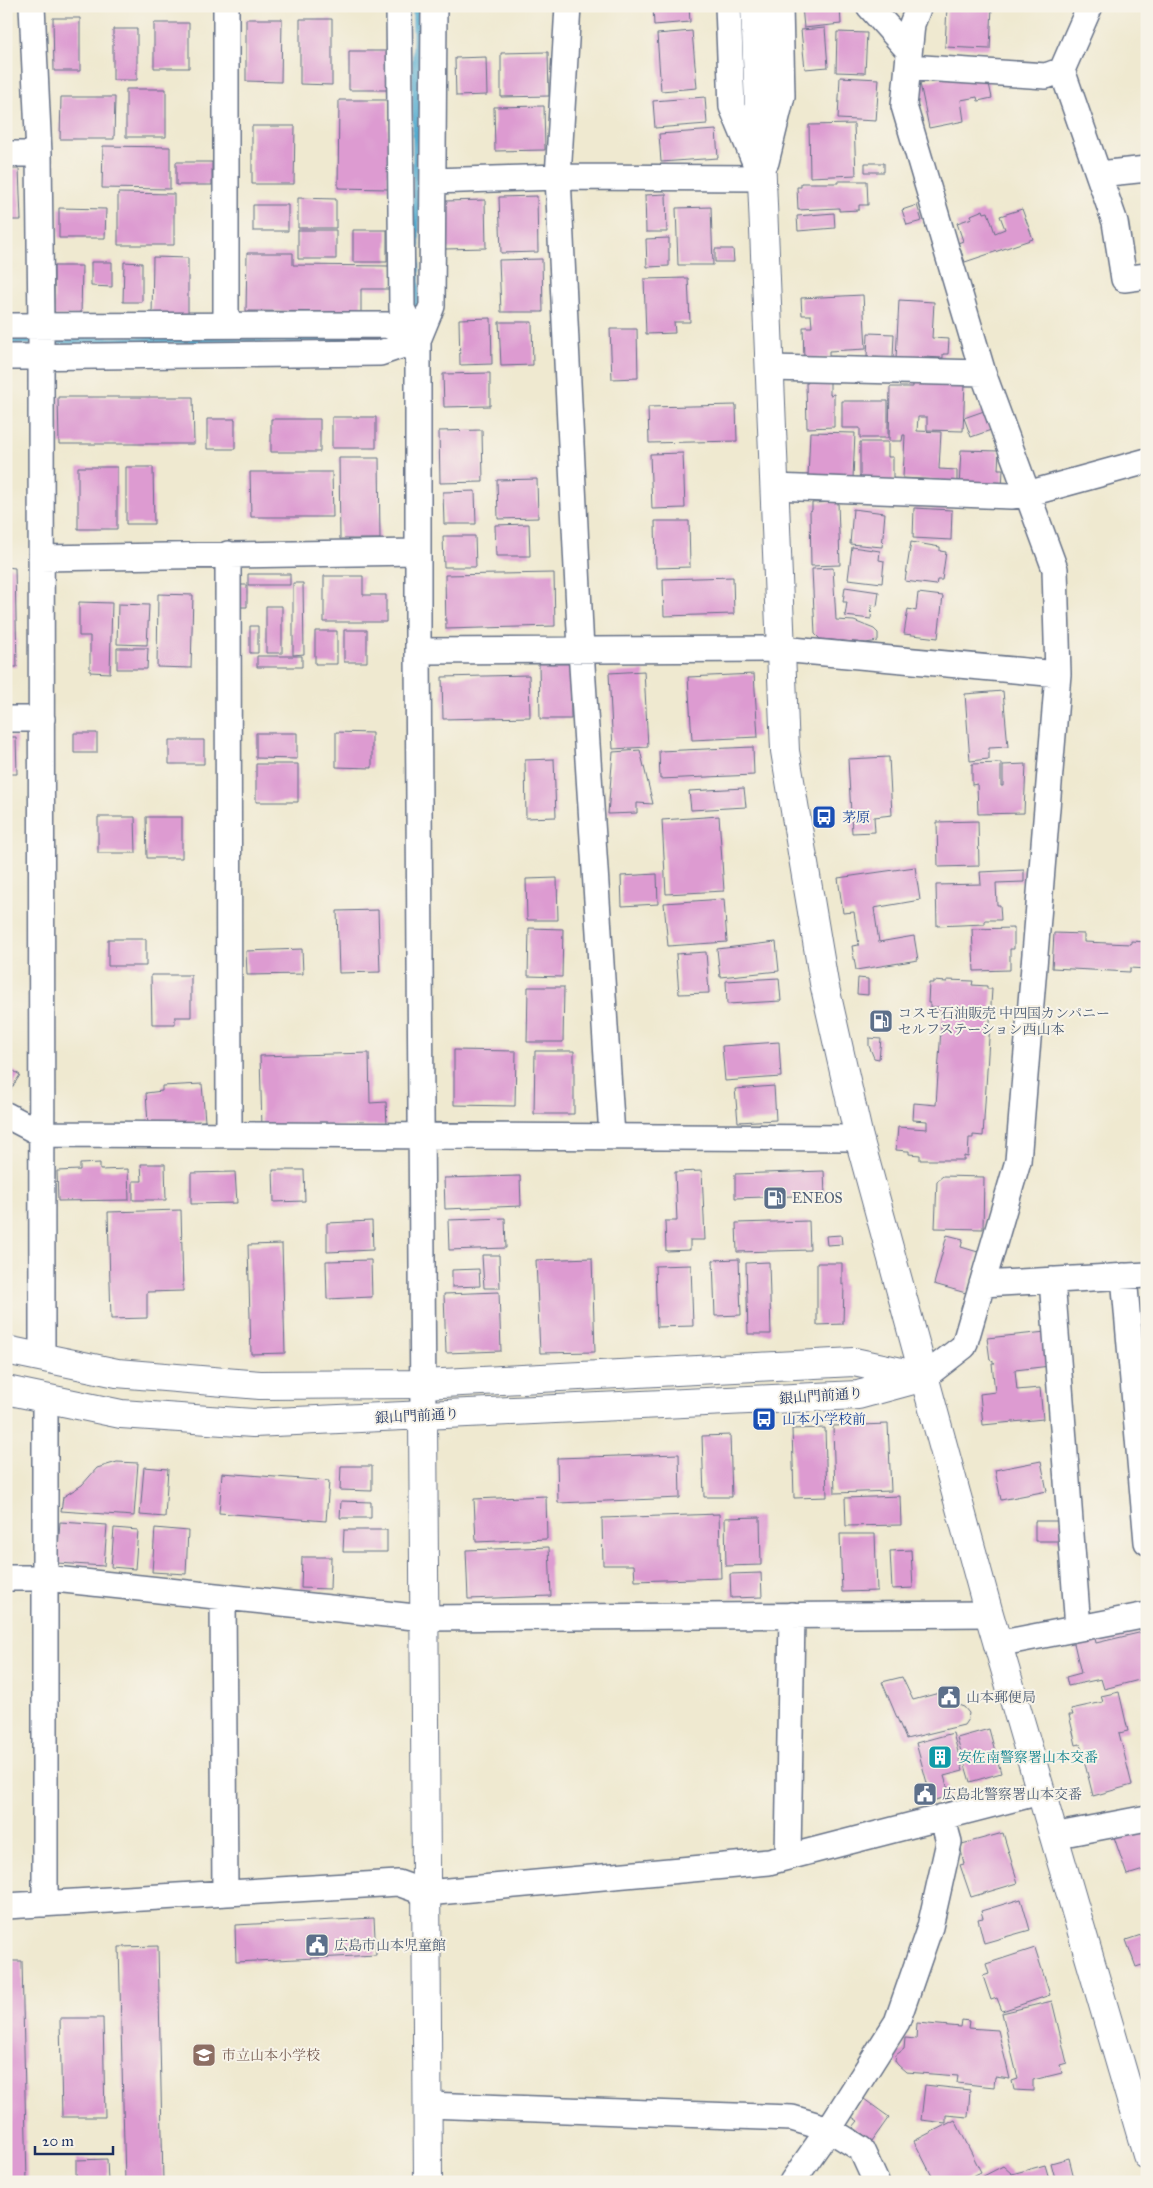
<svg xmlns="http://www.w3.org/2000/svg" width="1153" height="2188" font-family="'IM FELL Great Primer','Noto Serif JP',serif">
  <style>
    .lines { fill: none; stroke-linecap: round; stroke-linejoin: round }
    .stream { stroke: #53acd0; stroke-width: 8 }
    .building { fill: #dd9bd1 }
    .street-casing { stroke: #657086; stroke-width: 28 }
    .secondary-casing { stroke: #657086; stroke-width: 30 }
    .street { stroke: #fff; stroke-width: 25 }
    .secondary { stroke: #fff; stroke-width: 28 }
    .labels { text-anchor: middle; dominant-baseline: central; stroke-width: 4; stroke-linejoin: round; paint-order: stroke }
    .transit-label { font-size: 14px; fill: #164399; stroke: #f7f3e8; text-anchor: start }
    .service-label { font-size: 14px; fill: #4e5e75; stroke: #f7f3e8; text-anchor: start }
    .street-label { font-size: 14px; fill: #1b2f5e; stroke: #f7f3e8 }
    .culture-label { font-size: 14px; fill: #0d838f; stroke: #f7f3e8; text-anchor: start }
    .education-label { font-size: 14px; fill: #785e54; stroke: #f7f3e8; text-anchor: start }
  </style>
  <rect width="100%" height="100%" fill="#f7f3e8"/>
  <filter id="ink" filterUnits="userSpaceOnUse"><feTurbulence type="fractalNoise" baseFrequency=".02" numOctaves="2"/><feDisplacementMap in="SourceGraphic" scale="10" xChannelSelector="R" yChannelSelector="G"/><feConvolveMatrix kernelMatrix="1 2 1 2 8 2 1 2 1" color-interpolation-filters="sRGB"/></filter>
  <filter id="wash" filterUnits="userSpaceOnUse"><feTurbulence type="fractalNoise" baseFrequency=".0096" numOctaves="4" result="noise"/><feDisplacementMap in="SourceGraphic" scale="20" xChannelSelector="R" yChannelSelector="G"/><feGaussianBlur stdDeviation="1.12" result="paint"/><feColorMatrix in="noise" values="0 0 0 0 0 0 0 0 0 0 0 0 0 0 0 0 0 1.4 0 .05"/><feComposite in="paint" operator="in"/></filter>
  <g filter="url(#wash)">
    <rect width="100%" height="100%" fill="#efe9d0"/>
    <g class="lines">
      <path class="stream" d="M410,317L416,311V6
        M6,341L375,338L390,337L393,334"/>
    </g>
    <g id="blocks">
      <path class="building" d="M653,6H689L690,22L654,25Z
        M802,6H840L841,24L804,28Z
        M947,6H992L990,49L945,47Z
        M53,18H80V71H54Z
        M246,19H282L281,82L246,81Z
        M300,19H332V85L300,84Z
        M154,23H189V68H154Z
        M825,28L828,67L805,69L801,30Z
        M113,29H137V80H113Z
        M692,31L697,88L661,91L657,34Z
        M837,32L867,33L865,73L836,72Z
        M349,51H394L393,90H349Z
        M548,52L549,96L501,97V53Z
        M486,57L487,95L456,96L455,58Z
        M840,77L879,79L876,121L838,119Z
        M947,77L988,79L992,98L978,101L977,97L961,100L964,121L929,128L920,83Z
        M126,89H166V137H126Z
        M61,97H115L114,139H60Z
        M705,97L707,124L655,128L653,101Z
        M339,100H388V189L338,188Z
        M544,106L545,150L495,151L494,107Z
        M854,124L856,175L810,177L809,125Z
        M252,126H295L294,184H252Z
        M716,130L718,158L661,162L659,134Z
        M103,146L170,147V189L102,188Z
        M176,162H212V185H176Z
        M865,163H884V172H865Z
        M6,169H19L21,220H6Z
        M838,181H867L868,205H859V210L839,211V208L798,210L797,187H801V183H838Z
        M118,193L174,194V245H118Z
        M666,194L667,232H646L645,195Z
        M537,196L538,252L501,253L499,197Z
        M298,198L336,199V228H298Z
        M485,200L486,248L445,249L444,201Z
        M253,205H288V231H253Z
        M917,205L922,221L907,225L902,210Z
        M711,207L713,265H678L676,208Z
        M59,208L106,209L105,238H59Z
        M1022,209L1033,239L965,262L958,243L963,241L957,223L972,218L971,215L983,210L984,213L988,212L995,233L1005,229L1000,216Z
        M834,213L835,228L798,231L797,216Z
        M298,230H336V259H298Z
        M353,230H387V262H353Z
        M669,238V266L647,267L646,239Z
        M715,249H733L734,262H715Z
        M247,253H293V265L390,266V289H361V312L246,311Z
        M153,257L188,258V317H152Z
        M542,259L543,312H501L499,260Z
        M91,262H112V287L91,286Z
        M124,262L142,263V302H123Z
        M54,266H82L81,316H54Z
        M688,278L690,322H674L675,333L646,334L644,279Z
        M863,295L866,349L829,351V358L804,359L803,327H812L811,315H802L801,298Z
        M899,300L934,302L932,338L949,339L948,354H943V358L923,357V360L896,359Z
        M491,318L492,364L460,365L459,319Z
        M499,322H532L533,365L501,366Z
        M610,329H637L638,378L612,379Z
        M868,333L894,334L893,358L867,357Z
        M490,373V406L444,407L443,374Z
        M808,379H830V395L834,394V427L807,428L806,383H808Z
        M913,381L965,383L963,431L927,430V417H918L917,431L941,432L939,469L957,470V486L939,485V480L903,478L905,435H903L902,441H889L890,387H913Z
        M58,397H193L194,444H59Z
        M842,401H888V438H860V428H842Z
        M736,405L737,441L649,443L648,407Z
        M984,411L991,430L971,437L964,418Z
        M332,417H376V448H332Z
        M207,419H235V449H207Z
        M271,419H320V452H271Z
        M482,430L483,482L440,483L439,431Z
        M810,432L855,433L853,478L808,477Z
        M860,442H888V457H893V481L860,480Z
        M961,450L999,451L998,469H1003L1002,489L959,487Z
        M683,453L685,508L652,509L650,454Z
        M339,458H379L380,539H340Z
        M78,467H117V529H78Z
        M126,467H153L154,524H126Z
        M250,472H332L333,517H251Z
        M537,479L538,518L498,519L497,480Z
        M475,491L476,524H444L443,492Z
        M838,502L840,565L811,566L810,511L812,510V503Z
        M914,508L952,510L951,540L913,538Z
        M853,509L885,513L882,547L850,544Z
        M655,521H689L690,567L656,568Z
        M529,524L530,556H496L495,525Z
        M443,536H475L476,567H444Z
        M911,542L940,547V551L946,552L942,580H937L936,585L905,581Z
        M852,547L880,551L879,560L884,561L882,583L848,579Z
        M6,567L15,568L17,667H6Z
        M833,568L836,620L854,621L874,629L878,633V641L866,643L820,639L815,634L812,569Z
        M554,573L555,626L446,629L445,575Z
        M248,574H290V585H248Z
        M324,576H363V595H386V622H324Z
        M733,577L734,614L664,616L663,579Z
        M293,583H303L304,654L293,655Z
        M240,585H247V607H239Z
        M845,587L879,592L877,606L872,605L871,619L845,616L847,602H843Z
        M918,593L943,596L938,638L904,634L908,609L916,611Z
        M158,594L193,595L191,668L157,667Z
        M79,602L112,603L110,673L90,672V636H79Z
        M118,604L149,605L147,645L117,644Z
        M266,606H282V653H266Z
        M250,626H258V653H250Z
        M344,630H367V662H344Z
        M315,631H337V664H315Z
        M117,648H148L147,669H117Z
        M257,656H302V667H257Z
        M570,662L571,719H540L539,663Z
        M644,671L648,747L613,749L609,673Z
        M754,674L758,737L692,740L688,677Z
        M529,675L530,717L443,719L442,677Z
        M1003,691L1008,747L989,748V759L970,761L965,694Z
        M336,732L372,733V768L336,767Z
        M74,733H97V753H74Z
        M256,733H297V759L256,758Z
        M6,737H16L17,774H6Z
        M169,740H204V764H169Z
        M753,747L754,775L660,779L659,751Z
        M640,750L653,804L637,803V813L608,814L613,752Z
        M889,757L892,815L874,817L875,832L852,833L848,759Z
        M554,759L556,817L526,818L525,760Z
        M1001,763V786H1003V765L1026,764L1024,813L978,814L977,784L972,785V764Z
        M256,764H298V802H256Z
        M744,788L746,807L691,810L689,791Z
        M719,816L724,891L666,894L662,820Z
        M98,817H135L136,853H98Z
        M146,817H182V858H147Z
        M978,821L979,866L938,867L937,822Z
        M915,867L920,900L874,908L879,942L914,936L918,960L856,970L852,946L859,945L854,912L843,913L838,878Z
        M1024,870V882L996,883L997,905H1000L1001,920H985V924L937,926L936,885L981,884L980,872Z
        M657,874L658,904L622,906L621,876Z
        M557,878L558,920H527L526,879Z
        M724,899L727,942L668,946L664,903Z
        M378,910L380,972L339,973L337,911Z
        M529,928L563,929L562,977L528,976Z
        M1014,928V949H1010V970L974,971L972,929Z
        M1054,933L1084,934V942L1131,944V941L1147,942V969L1130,968V972L1052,968Z
        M108,939H146V966H108Z
        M776,942L779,971L720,977L717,949Z
        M302,949L303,974L247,975L246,951Z
        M706,952L709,993L679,994L676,954Z
        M151,975H191V1017H175V1024H152Z
        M779,978L781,1001L727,1004L726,981Z
        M858,978L868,979V995L857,994Z
        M947,980L973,981L972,985L987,986V989H992L983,1136L973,1135V1138H969L968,1157L964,1156V1160H920V1155L909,1154V1151H907L896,1150L898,1127L927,1129V1121L913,1120L914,1103L936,1105L942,1013H938L939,1007H930V1003H928L929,983H933V981L947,982Z
        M528,987H564L563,1042H527Z
        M6,1029H8V1043H6Z
        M869,1038L881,1039L879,1059L874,1058L869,1046Z
        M779,1042L781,1077L725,1081L722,1046Z
        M454,1050L516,1051L515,1106L454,1105Z
        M535,1051H574V1114H534Z
        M369,1053L370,1103L386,1102L387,1125L262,1128L260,1056Z
        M6,1066L20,1075L6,1097Z
        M202,1084L205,1121L148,1124L146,1093L162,1091V1086Z
        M774,1086L776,1120L738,1122L735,1089Z
        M100,1163V1170L128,1169L129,1200L58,1201L57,1171L80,1170V1164Z
        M141,1164H165L166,1200H133V1181H142Z
        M273,1170H304L305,1201L274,1202Z
        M702,1171L705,1240H690V1250L666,1251L665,1221H677L675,1172Z
        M824,1171L825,1195L735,1198V1174Z
        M235,1172L237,1203L191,1204V1173Z
        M520,1176L521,1206L445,1209L444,1178Z
        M943,1176L984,1177L983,1229L935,1228L937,1181Z
        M181,1210L183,1291L147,1292V1318L111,1319L108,1212Z
        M505,1218L506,1248L449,1250L448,1220Z
        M372,1221L373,1250L327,1252V1223Z
        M809,1221L810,1250L737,1252L736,1223Z
        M841,1235L842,1244L827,1245L826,1236Z
        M947,1235L963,1239L961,1247L978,1252L966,1293L934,1284Z
        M282,1244L285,1353L251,1354L248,1245Z
        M482,1255H499L500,1288H484Z
        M592,1258L595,1352L540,1353L536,1260Z
        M739,1259L741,1315L715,1316L713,1260Z
        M371,1260L372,1297L327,1299L326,1261Z
        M769,1262L771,1334H748L746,1263Z
        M817,1263H842V1285L844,1284L843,1324L817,1325Z
        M691,1265L693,1326L657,1327L655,1266Z
        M479,1269L480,1286L452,1287V1270Z
        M499,1292L501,1351L446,1353L444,1294Z
        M1046,1332L1050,1366L1015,1370L1017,1390L1040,1388L1043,1419L983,1425L980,1394L995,1392L992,1363H995L990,1360L987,1338Z
        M888,1424L891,1491L835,1493L833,1426Z
        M825,1428L827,1497L794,1498L792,1429Z
        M730,1435L732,1497H704L702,1436Z
        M679,1454L680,1498L558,1503L557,1458Z
        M1041,1461L1047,1491L1001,1500L995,1470Z
        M117,1462L138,1463L134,1516L61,1511L63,1497L82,1485L97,1468Z
        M341,1466H372V1491L340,1490Z
        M144,1467L168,1469L165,1517L140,1515Z
        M222,1473L329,1481L326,1521L219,1513Z
        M546,1496L547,1539L476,1542L474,1499Z
        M900,1496L901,1525L846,1526L845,1498Z
        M341,1501L371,1502V1518H340Z
        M719,1514L721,1578L635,1581L634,1565H603L602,1518Z
        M760,1517L761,1565L726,1566L725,1518Z
        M1035,1521H1062V1541H1035Z
        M60,1522L107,1525L104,1566L57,1563Z
        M114,1528L138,1530L135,1569L111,1567Z
        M155,1528L188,1531L186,1574L152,1572Z
        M344,1530H387V1552H343Z
        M840,1534H875L877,1591L842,1592Z
        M549,1547L551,1596L468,1599L466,1550Z
        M911,1550L913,1588L892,1589L890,1551Z
        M302,1557H331L330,1589L301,1588Z
        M761,1573L762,1597L731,1598L730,1574Z
        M1147,1631V1678L1104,1689L1101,1679L1068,1686L1066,1677L1081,1673L1073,1639L1094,1634L1096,1643Z
        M902,1677L913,1700L954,1689L958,1705L964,1707L969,1713L968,1719L964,1725L906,1739L882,1682Z
        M1119,1692L1128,1731L1119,1733L1132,1785L1093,1796L1080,1744L1076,1745L1069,1715H1073L1071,1709L1103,1702L1101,1696Z
        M989,1729L1001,1773L970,1782L957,1738Z
        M953,1733L963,1771L944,1776L950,1796L932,1801L916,1743Z
        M1143,1828L1145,1835L1147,1834V1869L1127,1875L1114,1837Z
        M1003,1833L1018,1883L971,1897L960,1865L964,1864L961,1850L962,1844Z
        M1021,1899L1030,1930L984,1943L978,1919L983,1918L981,1911Z
        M374,1918L376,1955L236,1962L235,1925Z
        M1147,1933V1971L1144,1972L1142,1965L1136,1967L1126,1940Z
        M158,1946L163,2182H125L119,1947Z
        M1035,1948L1050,1995L1002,2011L997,1998L991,2000L983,1976L989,1974L986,1964Z
        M6,1961H22L27,2182H6Z
        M1052,2001L1067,2063L1060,2065L1062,2073L1033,2080V2091L1014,2090L1012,2081L1018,2079L1002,2013Z
        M60,2018H103L105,2117H62Z
        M962,2020L969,2021L968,2028L998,2030L1010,2079L995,2077L994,2087L957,2083L958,2076L906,2072L898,2065L895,2061L896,2055L904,2049L905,2038L916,2039L917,2023L961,2027Z
        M925,2085L970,2090L968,2117L946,2115V2123L921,2120Z
        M864,2099L889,2117L872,2141L853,2127L858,2121L852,2117Z
        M955,2120L981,2172L961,2182H935L914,2141Z
        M1069,2158L1075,2182H1056L1051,2163Z
        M107,2159L108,2182H76V2160Z
        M1045,2165L1050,2182H972L1003,2166L1012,2174Z"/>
    </g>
  </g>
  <g filter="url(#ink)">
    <use href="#blocks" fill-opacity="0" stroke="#657086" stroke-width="1"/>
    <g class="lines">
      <g class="street-casing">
        <path id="street" d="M32,6L39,154L41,326L42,1358
          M399,6L402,309L418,340
          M568,6L558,177L581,650L612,1136
          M728,6L732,107L759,172
          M869,6L909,51
          M919,6L912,24L904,106L983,373L1055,569L1058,674L1018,1161L964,1346L924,1377
          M1090,6L1062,70L1115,222L1124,279L1147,276
          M908,67L1046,76L1062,70
          M6,154H39
          M766,162L782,96L780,6
          M1099,174L1147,169
          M433,181L558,177L762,178
          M226,325V6
          M6,326L387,325L418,340
          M6,357L380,353L418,340
          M770,368L983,373
          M774,487L1011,496L1027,494L1147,461
          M228,554L229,1134
          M41,558L417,552
          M418,651L781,649L1058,674
          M6,719H42
          M6,1115L42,1134L859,1138
          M1124,1276L1147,1542
          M1052,1280L1078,1628
          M982,1284L1147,1275
          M45,1398V1904
          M423,1415L418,651V340L432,306L434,6
          M6,1578H45L424,1618L989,1614
          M223,1597L225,1893
          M997,1644L1147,1615
          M1053,1836L1147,1818
          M788,1857L792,1615
          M6,1906L398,1883L426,1893L769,1862L1040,1792
          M427,2105L792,2118L829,2129L861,2149L876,2182
          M792,2182L829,2129L897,2022L930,1927L949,1842L942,1817"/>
      </g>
      <g class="secondary-casing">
        <path id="secondary" d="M755,6L785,751L824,983L859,1138L989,1614L1147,2155
          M6,1350L117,1373L260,1385L423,1384L854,1362L920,1376
          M6,1390L121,1414L253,1423L858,1395L924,1377
          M423,1415L428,2182"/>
      </g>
      <use href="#street" class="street"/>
      <use href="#secondary" class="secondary"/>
    </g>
  </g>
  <defs>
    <g id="bus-square" transform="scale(1.25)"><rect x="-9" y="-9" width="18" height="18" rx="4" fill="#1a4fb4" stroke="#f7f3e8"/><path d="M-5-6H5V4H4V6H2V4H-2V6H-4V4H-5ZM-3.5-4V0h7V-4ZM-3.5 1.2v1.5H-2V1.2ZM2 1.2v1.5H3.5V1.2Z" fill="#fff"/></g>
    <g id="fuel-square" transform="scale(1.25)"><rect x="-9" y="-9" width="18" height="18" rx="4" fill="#5c6f8a" stroke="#f7f3e8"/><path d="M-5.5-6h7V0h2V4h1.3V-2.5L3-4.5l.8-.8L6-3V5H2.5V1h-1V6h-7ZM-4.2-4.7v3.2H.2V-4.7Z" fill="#fff"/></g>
    <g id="civic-square" transform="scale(1.25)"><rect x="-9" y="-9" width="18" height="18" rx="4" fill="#5c6f8a" stroke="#f7f3e8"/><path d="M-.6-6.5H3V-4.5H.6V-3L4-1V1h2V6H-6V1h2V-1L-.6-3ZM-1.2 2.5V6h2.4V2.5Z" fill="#fff"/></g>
    <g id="building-square" transform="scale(1.25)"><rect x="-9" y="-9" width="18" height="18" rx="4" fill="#0f9aa8" stroke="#f7f3e8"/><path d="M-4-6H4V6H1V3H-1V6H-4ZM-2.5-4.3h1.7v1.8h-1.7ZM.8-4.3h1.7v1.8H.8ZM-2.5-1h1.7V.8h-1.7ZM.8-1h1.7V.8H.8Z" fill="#fff"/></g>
    <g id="school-square" transform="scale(1.25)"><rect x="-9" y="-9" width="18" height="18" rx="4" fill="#8d6e63" stroke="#f7f3e8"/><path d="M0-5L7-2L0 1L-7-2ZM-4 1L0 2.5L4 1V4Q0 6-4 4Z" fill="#fff"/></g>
  </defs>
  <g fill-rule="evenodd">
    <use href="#bus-square" x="824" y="817"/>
    <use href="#fuel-square" x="881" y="1021"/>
    <use href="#fuel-square" x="775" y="1198"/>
    <use href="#bus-square" x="764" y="1419"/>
    <use href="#civic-square" x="949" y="1697"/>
    <use href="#building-square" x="940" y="1757"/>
    <use href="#civic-square" x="925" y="1794"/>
    <use href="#civic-square" x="317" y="1945"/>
    <use href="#school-square" x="204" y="2055"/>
  </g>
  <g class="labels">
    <g class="transit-label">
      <text x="842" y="817">茅原</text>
      <text x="782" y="1419">山本小学校前</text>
    </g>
    <g class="service-label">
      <text x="898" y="1013">コスモ石油販売 中四国カンパニー<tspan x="898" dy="16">セルフステーション西山本</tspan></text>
      <text x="792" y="1198">ENEOS</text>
      <text x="966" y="1697">山本郵便局</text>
      <text x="942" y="1794">広島北警察署山本交番</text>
      <text x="334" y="1945">広島市山本児童館</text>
    </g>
    <g class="street-label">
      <text transform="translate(821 1396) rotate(-4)">銀山門前通り</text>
      <text transform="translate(417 1416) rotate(-3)">銀山門前通り</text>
    </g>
    <g class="culture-label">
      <text x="958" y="1757">安佐南警察署山本交番</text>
    </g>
    <g class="education-label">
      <text x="222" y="2055">市立山本小学校</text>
    </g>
  </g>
  <rect width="1153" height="2188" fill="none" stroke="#f7f3e8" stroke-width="25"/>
  <path d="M35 2146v8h78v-8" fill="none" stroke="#1b2f5e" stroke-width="2.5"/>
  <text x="42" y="2146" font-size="15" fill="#1b2f5e" stroke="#f7f3e8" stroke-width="4" paint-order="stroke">20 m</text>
</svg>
